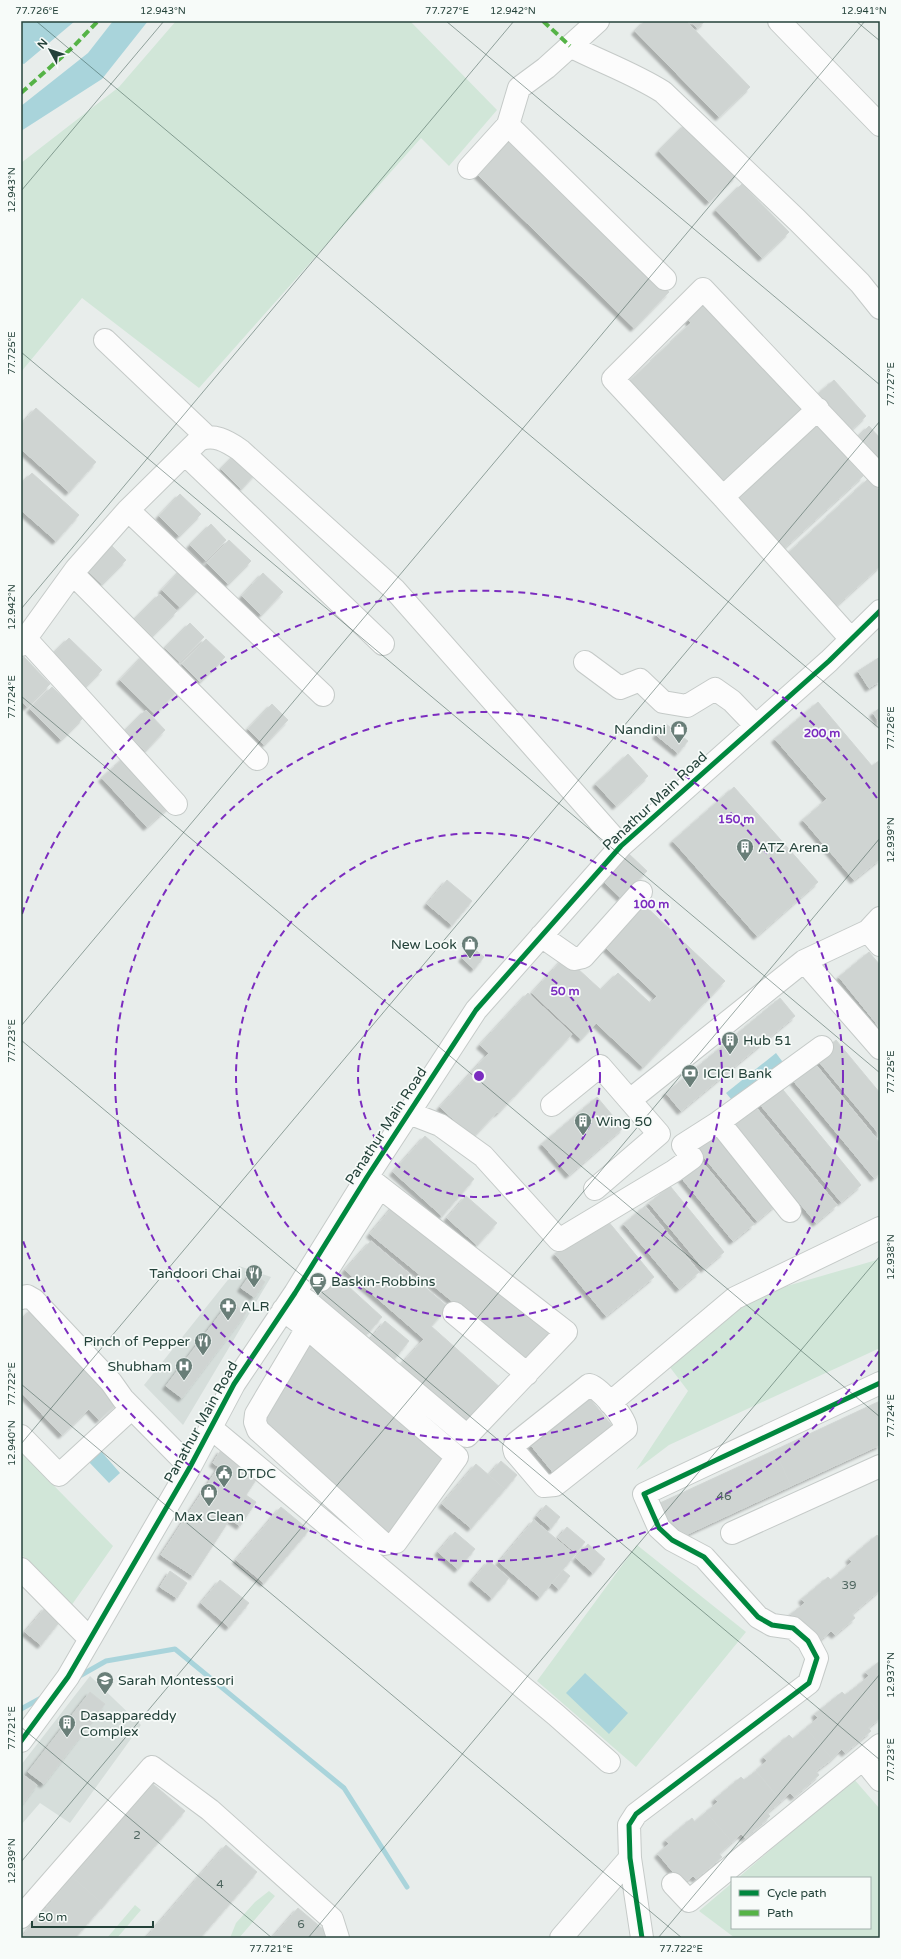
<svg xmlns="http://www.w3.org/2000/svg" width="901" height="1959" font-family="'Varela Round',sans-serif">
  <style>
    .built { fill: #d6dedb }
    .green { fill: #d1e6d8 }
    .water { fill: #a9d4db }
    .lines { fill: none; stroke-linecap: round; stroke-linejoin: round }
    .stream { stroke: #a9d4db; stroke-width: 5 }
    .building { fill: #cfd4d2; stroke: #d1d6d4; filter: url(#shadow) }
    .minor-casing { stroke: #c5cac8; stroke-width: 24 }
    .minor { stroke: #fcfcfc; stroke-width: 22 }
    .quiet { stroke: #55b346; stroke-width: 4; stroke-dasharray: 8 4; stroke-linecap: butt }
    .cycleway-casing { stroke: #f7fbf9; stroke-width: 8 }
    .cycleway { stroke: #00873e; stroke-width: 5 }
    .ticks { fill: none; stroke: #24423a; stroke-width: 1; stroke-opacity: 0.45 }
    .ring { fill: none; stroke: #7b2cbf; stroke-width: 2; stroke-dasharray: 7 5 }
    .labels { text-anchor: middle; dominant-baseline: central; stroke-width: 3.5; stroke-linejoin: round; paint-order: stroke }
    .number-label { font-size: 12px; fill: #506761 }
    .poi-label { font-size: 14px; fill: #24423a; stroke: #f7fbf9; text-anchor: start }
    .street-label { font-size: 14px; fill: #24423a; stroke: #f7fbf9 }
    .centre { fill: #7b2cbf; stroke: #f7fbf9; stroke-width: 2 }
    .ring-label { font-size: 12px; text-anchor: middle; font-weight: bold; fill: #7b2cbf; stroke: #f7fbf9; stroke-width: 3.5; stroke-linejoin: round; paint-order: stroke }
    .neatline { fill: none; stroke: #24423a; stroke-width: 1.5 }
    .ticks-label { font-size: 10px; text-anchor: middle; fill: #24423a }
  </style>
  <defs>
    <filter id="shadow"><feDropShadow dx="-3.5" dy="3.5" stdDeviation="1" flood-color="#0004"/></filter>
  </defs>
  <rect width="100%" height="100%" fill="#e8edeb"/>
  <path class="built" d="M239,1266L271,1277L183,1425L144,1385Z
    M90,1676L141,1725L70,1823L40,1803L21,1825V1765Z"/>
  <path class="green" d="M176,21H410L497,110L449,166L421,138L199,388L82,298L21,372V163L119,87Z
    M880,1259V1348L669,1445L636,1470L688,1391L666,1362L739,1300Z
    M21,1452L113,1546L71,1606L21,1554Z
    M637,1545L746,1632L636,1767L537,1681Z
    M853,1778L880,1809V1938H735L699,1911L732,1883V1928H870V1878H738Z
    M269,1891L275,1896L239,1938H230L236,1923L255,1902Z
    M135,1905L141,1910L117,1938H107Z"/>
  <path class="water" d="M21,21H75L24,64L21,63Z
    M113,21H148L102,79L21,131V106L88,53Z
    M776,1053L785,1065L736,1105L726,1093Z
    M100,1450L120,1473L109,1483L88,1461Z
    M585,1673L628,1713L609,1734L566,1693Z"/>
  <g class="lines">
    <path class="stream" d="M76,1678L106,1661L175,1649L344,1788L407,1887
      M21,1709L43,1697"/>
  </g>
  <path class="building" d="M645,21H686L750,87L719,117L635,31Z
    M690,21H705L697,28Z
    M686,124L736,176L709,202L659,151Z
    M509,135L669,292L634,328L474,171Z
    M742,184L789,232L762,258L716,210Z
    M703,297L811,410L726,488L656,412L658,410L630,381L691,323L684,315Z
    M834,380L866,416L846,435L813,398Z
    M36,408L96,462L69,492L21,449V425Z
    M814,422L863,476L779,553L730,499Z
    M869,426L880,438V466L855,440Z
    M237,453L257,472L241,489L221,469Z
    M32,473L79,515L56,541L21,510V484Z
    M868,479L880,491V566L833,609L784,557Z
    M180,494L201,514L179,536L159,516Z
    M211,524L226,540L206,561L190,545Z
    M229,540L251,561L228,584L207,563Z
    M107,541L126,560L102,584L83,566Z
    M184,567L202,585L180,607L162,590Z
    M263,573L283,592L261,615L242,596Z
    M160,594L177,611L152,636L135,619Z
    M190,623L204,637L180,662L165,648Z
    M69,638L102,670L84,688L51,656Z
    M206,639L225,657L200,682L182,664Z
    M144,655L179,689L155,714L120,680Z
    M24,657L50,684L27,707L21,700V660Z
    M880,657V681L869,688L858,671Z
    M52,687L83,718L61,740L30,709Z
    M818,702L872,766L880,760V859L854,880L803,820L827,799L775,739Z
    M272,704L288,720L264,745L248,729Z
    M880,708V723L873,713Z
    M146,710L165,730L145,751L125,731Z
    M666,724L688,741L678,753L656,735Z
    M628,754L648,776L616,806L596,784Z
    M126,756L171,805L147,827L102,778Z
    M734,787L818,882L757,936L673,841Z
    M628,853L647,871L621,898L602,880Z
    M447,880L472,901L452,925L427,904Z
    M640,901L725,981L643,1067L596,1023L581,1039L532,993L565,957L601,990L618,973L650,1003L657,996L601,943Z
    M472,947L484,957L474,969L462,958Z
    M869,952L880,965V1028L839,977Z
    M528,993L572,1034L498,1113L497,1112L473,1137L440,1107L489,1053L480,1045Z
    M780,998L795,1016L681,1111L666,1093Z
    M836,1040L880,1093V1135L815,1057Z
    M812,1060L880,1143V1173L874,1178L791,1078Z
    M779,1085L861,1185L841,1202L758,1102Z
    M597,1097L623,1128L569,1175L542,1144Z
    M754,1105L837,1205L816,1223L733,1122Z
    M715,1126L778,1203L757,1221L693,1144Z
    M425,1136L474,1179L442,1216L393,1172Z
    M699,1158L754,1224L733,1241L679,1175Z
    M670,1186L724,1252L704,1269L649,1203Z
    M466,1196L497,1223L477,1245L447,1218Z
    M396,1203L554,1334L529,1364L370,1234Z
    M645,1206L699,1272L679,1289L624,1224Z
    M603,1215L654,1277L606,1316L555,1254Z
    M371,1241L448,1307L431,1326L503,1390L469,1429L399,1367L424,1339L345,1270Z
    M252,1272L265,1282L254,1297L241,1288Z
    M337,1276L382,1317L360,1342L314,1302Z
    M230,1301L246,1313L182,1398L166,1386Z
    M32,1309L119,1401L99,1420L89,1409L62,1435L21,1392V1320Z
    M385,1321L409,1341L388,1367L364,1347Z
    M309,1336L452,1461L386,1540L260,1423Z
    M587,1395L614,1428L556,1476L529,1443Z
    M880,1401V1445L791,1486L775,1450Z
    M221,1450L259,1475L246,1495L256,1502L240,1526L230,1519L193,1576L161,1555L219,1467L213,1463Z
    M775,1450L791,1486L677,1539L660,1503Z
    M501,1461L517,1475L505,1489L489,1475Z
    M476,1464L505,1489L471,1528L442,1504Z
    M546,1505L560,1517L551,1528L537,1516Z
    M281,1507L309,1530L264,1583L236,1560Z
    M534,1520L575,1555L540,1597L499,1562Z
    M567,1527L585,1542L576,1553L558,1538Z
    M455,1532L475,1549L458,1569L438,1552Z
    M877,1535L880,1539V1590L852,1614L855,1618L835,1635L831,1631L816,1644L791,1614L805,1603L802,1599L828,1577L831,1580L852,1562L849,1559Z
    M588,1544L605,1559L593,1573L576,1558Z
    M489,1561L509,1578L492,1598L472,1581Z
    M563,1570L570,1576L559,1589L552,1583Z
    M170,1571L187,1583L177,1598L160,1587Z
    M220,1580L249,1603L229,1627L201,1603Z
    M46,1607L61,1620L41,1645L25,1632Z
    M880,1661V1714L857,1686L869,1676L866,1672Z
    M857,1686L880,1714V1718L868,1728L871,1731L845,1753L842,1749L832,1759L806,1728L818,1718L815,1714L842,1692L845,1695Z
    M90,1692L105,1704L44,1784L28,1772Z
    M806,1728L832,1759L816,1771L819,1775L794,1797L790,1793L781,1801L756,1771L767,1761L764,1757L789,1735L793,1739Z
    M756,1771L781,1801L767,1813L770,1816L745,1838L741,1834L732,1842L706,1812L718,1802L715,1799L741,1777L744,1780Z
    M22,1774L37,1785L21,1806V1775Z
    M153,1784L185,1811L104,1905L72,1877Z
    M706,1812L732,1842L719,1854L722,1857L696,1879L693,1876L683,1884L658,1854L669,1844L666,1840L692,1818L695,1822Z
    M226,1845L257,1872L200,1938H146Z
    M72,1877L104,1905L100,1909L75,1938H21Z
    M298,1908L330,1935L327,1938H272Z"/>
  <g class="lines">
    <g class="minor-casing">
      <path id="minor" d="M779,21L880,125
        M570,46C601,62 633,73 663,92L797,220L860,283L880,308
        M508,125L665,279
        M469,168L508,125L519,88L546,68L598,21
        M105,340L206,436
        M185,454L383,644
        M723,497L818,409
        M128,510L323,695
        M73,574L257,759
        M26,639L176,804
        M851,639L723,497L613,379L703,289L880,476
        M21,645L76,569L128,510L199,440C213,433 227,441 240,450L395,590L621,846
        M585,662L620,688L640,680L663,702L687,706L715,689L732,701L756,726
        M868,931L880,945
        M541,936L574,959L583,957L641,892
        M804,961L880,1048
        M630,1100L804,961L868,931L880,918
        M552,1105L600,1066L659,1134L595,1189
        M409,1113L440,1125L483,1156L559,1240L674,1171L692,1158L683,1145L719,1122L822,1047
        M719,1122L790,1211
        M321,1280L380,1187
        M295,1293L307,1301L467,1436L566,1332L367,1177
        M21,1298L27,1296L34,1300L111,1382L123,1399L190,1467
        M283,1310L307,1328L457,1457L396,1542L384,1544L258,1430L255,1422L256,1414L307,1328
        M454,1313L527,1374
        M589,1385C598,1386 627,1419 626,1429L555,1485L544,1486L515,1452L514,1448L516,1443Z
        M610,1403L735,1298L880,1228
        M211,1428L556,1715L609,1762
        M21,1436L59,1475L132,1408
        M732,1533L880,1466
        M21,1569L90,1639
        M21,1741L68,1677L190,1467L234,1384L295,1293L367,1177L476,1010L621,846L829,661L880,611
        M863,1759L880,1780
        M673,1884L689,1901L880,1745
        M21,1917L152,1767L210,1810L332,1919L338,1938
        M561,1938L630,1858
        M642,1938L630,1858L629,1825L636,1814L809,1683L817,1658L808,1641L793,1628L772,1625L758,1617L704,1557L672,1540L659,1528L644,1494L880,1383"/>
    </g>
    <use href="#minor" class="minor"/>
    <path class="quiet" d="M543,21L570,46
      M21,93L73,47L98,21"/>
    <g class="cycleway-casing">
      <path id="cycleway" d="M21,1741L68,1677L190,1467L234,1384L295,1293L367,1177L476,1010L621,846L829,661L880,611
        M642,1938L630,1858L629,1825L636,1814L809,1683L817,1658L808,1641L793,1628L772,1625L758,1617L704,1557L672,1540L659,1528L644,1494L880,1383"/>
    </g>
    <use href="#cycleway" class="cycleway"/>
  </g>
  <path class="ticks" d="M36,21L880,729M446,21L880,385M856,21L880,41M21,191L164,21M21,352L880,1073M21,609L514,21M21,696L880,1417M21,1026L865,21M21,1040L880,1760M21,1384L682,1938M21,1444L880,421M21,1727L272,1938M21,1862L880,838M308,1938L880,1256M658,1938L880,1674"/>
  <g class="ring">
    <circle cx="479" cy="1076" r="121"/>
    <circle cx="479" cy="1076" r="243"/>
    <circle cx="479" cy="1076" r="364"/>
    <path d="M879 1351A485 485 0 0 1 22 1238M22 914A485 485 0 0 1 879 801"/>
  </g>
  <defs>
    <g id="shop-pin" transform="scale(0.9)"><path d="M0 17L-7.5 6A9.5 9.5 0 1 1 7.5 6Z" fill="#697e78" stroke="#f7fbf9"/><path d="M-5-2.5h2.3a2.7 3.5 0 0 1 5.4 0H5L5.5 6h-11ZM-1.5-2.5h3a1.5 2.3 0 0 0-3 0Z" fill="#fff"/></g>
    <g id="building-pin" transform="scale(0.9)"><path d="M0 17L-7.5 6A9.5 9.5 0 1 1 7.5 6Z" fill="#697e78" stroke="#f7fbf9"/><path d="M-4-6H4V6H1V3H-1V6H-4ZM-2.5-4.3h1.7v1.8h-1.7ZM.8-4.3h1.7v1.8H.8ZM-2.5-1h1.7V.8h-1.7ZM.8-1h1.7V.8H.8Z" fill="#fff"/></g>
    <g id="bank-pin" transform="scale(0.9)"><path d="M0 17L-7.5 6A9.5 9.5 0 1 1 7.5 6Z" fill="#697e78" stroke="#f7fbf9"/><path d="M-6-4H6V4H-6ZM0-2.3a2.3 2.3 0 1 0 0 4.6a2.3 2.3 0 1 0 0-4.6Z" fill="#fff"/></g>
    <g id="restaurant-pin" transform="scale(0.9)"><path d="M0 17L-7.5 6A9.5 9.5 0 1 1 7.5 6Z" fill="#697e78" stroke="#f7fbf9"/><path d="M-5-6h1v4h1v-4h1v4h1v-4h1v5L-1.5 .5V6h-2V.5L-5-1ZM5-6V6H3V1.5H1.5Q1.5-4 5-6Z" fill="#fff"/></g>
    <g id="cafe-pin" transform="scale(0.9)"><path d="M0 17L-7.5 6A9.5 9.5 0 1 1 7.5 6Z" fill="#697e78" stroke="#f7fbf9"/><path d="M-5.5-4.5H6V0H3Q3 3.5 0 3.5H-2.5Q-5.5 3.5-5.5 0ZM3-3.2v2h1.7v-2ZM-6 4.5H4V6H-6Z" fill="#fff"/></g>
    <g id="pharmacy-pin" transform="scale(0.9)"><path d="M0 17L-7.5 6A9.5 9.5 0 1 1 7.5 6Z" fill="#697e78" stroke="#f7fbf9"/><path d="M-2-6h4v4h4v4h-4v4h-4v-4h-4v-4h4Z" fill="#fff"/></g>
    <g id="hospital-pin" transform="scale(0.9)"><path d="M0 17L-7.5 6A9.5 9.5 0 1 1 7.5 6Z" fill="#697e78" stroke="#f7fbf9"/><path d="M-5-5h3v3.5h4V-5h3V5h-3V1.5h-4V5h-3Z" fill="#fff"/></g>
    <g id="civic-pin" transform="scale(0.9)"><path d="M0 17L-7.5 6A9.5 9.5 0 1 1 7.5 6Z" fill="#697e78" stroke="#f7fbf9"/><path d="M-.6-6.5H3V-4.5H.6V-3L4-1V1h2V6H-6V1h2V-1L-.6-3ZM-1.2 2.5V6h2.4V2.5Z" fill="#fff"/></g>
    <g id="school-pin" transform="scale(0.9)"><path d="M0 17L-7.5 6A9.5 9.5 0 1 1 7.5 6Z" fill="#697e78" stroke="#f7fbf9"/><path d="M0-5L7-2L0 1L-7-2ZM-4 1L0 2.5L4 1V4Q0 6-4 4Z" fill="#fff"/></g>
  </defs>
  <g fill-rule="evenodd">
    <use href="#shop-pin" x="679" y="729"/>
    <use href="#building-pin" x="745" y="847"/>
    <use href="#shop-pin" x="470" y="944"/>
    <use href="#building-pin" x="730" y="1040"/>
    <use href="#bank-pin" x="690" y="1073"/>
    <use href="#building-pin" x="583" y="1121"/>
    <use href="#restaurant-pin" x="254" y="1273"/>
    <use href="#cafe-pin" x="318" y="1281"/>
    <use href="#pharmacy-pin" x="228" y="1306"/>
    <use href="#restaurant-pin" x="203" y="1341"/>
    <use href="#hospital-pin" x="184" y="1366"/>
    <use href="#civic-pin" x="224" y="1473"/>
    <use href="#shop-pin" x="209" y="1492"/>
    <use href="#school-pin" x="105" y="1680"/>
    <use href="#building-pin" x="67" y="1723"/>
  </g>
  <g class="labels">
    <g class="number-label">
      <text x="724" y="1496">46</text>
      <text x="849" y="1585">39</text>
      <text x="137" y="1835">2</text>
      <text x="220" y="1884">4</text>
      <text x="301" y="1924">6</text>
    </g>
    <g class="poi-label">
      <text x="666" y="729" text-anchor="end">Nandini</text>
      <text x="758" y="847">ATZ Arena</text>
      <text x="457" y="944" text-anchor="end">New Look</text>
      <text x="743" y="1040">Hub 51</text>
      <text x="703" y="1073">ICICI Bank</text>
      <text x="596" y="1121">Wing 50</text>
      <text x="241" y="1273" text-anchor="end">Tandoori Chai</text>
      <text x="331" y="1281">Baskin-Robbins</text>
      <text x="241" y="1306">ALR</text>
      <text x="190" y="1341" text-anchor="end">Pinch of Pepper</text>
      <text x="171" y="1366" text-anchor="end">Shubham</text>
      <text x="237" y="1473">DTDC</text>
      <text x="209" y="1516" text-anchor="middle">Max Clean</text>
      <text x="118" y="1680">Sarah Montessori</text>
      <text x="80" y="1715">Dasappareddy<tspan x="80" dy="16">Complex</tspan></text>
    </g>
    <g class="street-label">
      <text transform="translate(655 801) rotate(-43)">Panathur Main Road</text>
      <text transform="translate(386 1126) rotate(-57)">Panathur Main Road</text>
      <text transform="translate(201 1422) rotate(-61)">Panathur Main Road</text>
    </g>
  </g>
  <circle cx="479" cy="1076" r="6" class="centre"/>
  <g class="ring-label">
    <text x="822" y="737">200 m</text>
    <text x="736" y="823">150 m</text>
    <text x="651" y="908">100 m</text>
    <text x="565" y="995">50 m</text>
  </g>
  <rect width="901" height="1959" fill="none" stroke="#f7fbf9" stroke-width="44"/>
  <rect x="731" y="1877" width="140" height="52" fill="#f7fbf9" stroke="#a3b1ad"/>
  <rect x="739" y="1890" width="20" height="6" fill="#00873e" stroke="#a3b1ad"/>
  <text x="767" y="1897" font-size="12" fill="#24423a">Cycle path</text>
  <rect x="739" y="1910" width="20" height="6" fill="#55b346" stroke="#a3b1ad"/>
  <text x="767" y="1917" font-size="12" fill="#24423a">Path</text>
  <g transform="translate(50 50) rotate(310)" stroke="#f7fbf9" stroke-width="3" paint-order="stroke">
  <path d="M0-3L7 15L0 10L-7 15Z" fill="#24423a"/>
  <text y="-6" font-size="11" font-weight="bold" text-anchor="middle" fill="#24423a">N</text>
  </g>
  <path d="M32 1921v6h121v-6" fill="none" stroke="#24423a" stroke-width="2"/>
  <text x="38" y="1921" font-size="12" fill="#24423a" stroke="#f7fbf9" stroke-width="3" paint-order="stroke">50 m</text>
  <rect x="22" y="22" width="857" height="1915" class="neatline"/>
  <g class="ticks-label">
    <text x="37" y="14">77.726°E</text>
    <text x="163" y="14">12.943°N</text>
    <text x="447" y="14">77.727°E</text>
    <text x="513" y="14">12.942°N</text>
    <text x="864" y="14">12.941°N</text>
    <text transform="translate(11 190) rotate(-90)" y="4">12.943°N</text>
    <text transform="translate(11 353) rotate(-90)" y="4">77.725°E</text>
    <text transform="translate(890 384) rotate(-90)" y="4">77.727°E</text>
    <text transform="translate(11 607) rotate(-90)" y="4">12.942°N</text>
    <text transform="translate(11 697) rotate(-90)" y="4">77.724°E</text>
    <text transform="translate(890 728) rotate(-90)" y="4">77.726°E</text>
    <text transform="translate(890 840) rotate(-90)" y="4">12.939°N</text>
    <text transform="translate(11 1041) rotate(-90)" y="4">77.723°E</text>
    <text transform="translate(890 1072) rotate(-90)" y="4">77.725°E</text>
    <text transform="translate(890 1257) rotate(-90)" y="4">12.938°N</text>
    <text transform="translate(11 1384) rotate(-90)" y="4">77.722°E</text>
    <text transform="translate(890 1416) rotate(-90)" y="4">77.724°E</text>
    <text transform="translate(11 1443) rotate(-90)" y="4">12.940°N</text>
    <text transform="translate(890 1675) rotate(-90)" y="4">12.937°N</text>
    <text transform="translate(11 1728) rotate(-90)" y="4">77.721°E</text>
    <text transform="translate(890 1760) rotate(-90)" y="4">77.723°E</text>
    <text transform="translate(11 1861) rotate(-90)" y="4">12.939°N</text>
    <text x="271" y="1952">77.721°E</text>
    <text x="681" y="1952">77.722°E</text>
  </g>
</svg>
